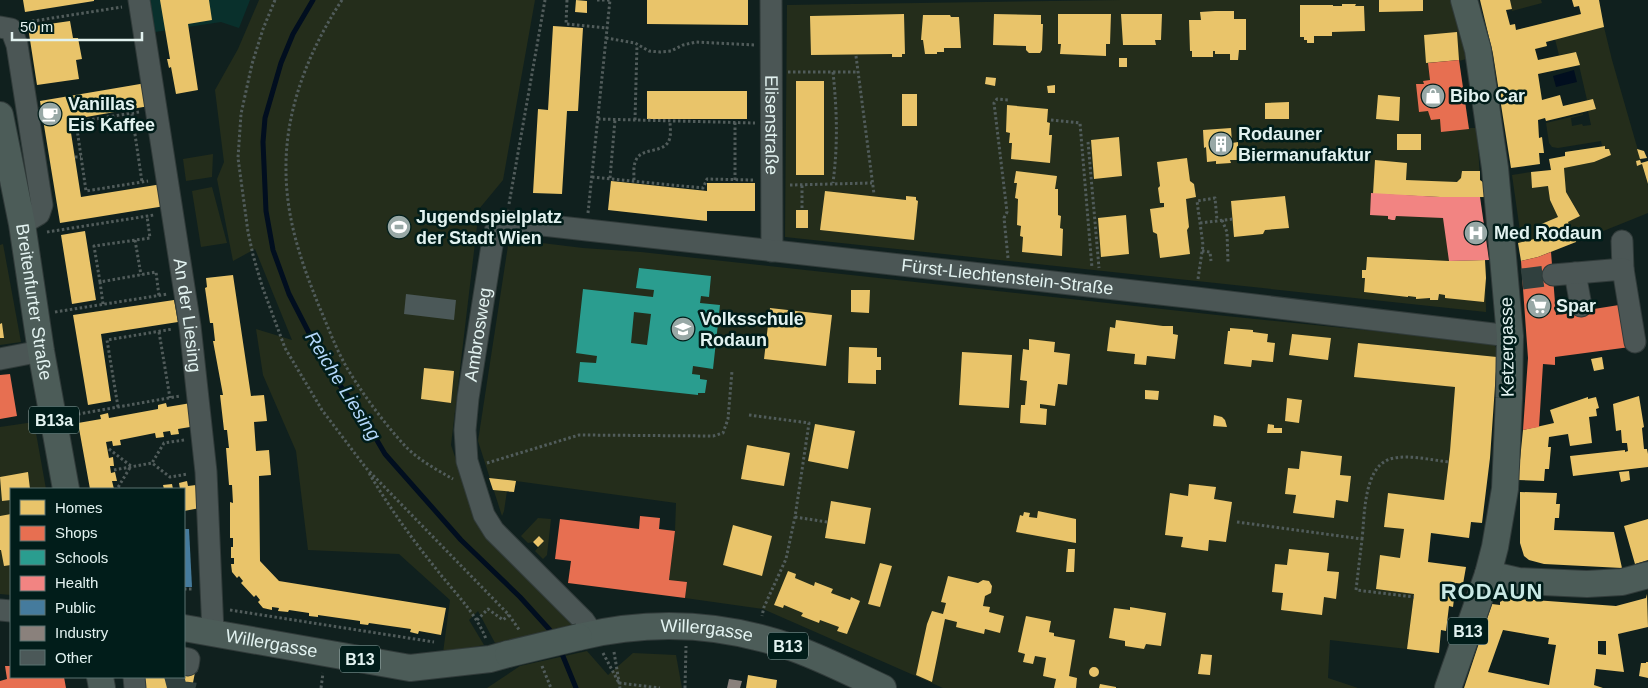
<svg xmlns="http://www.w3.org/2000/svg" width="1648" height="688" font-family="Arial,sans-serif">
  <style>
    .built { fill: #09302c }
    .green { fill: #242d1b }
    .water { fill: #010e1f }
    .homes { fill: #e9c46a; fill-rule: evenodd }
    .shops { fill: #e76f51 }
    .schools { fill: #2a9d8f; fill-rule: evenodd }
    .health { fill: #f28482 }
    .public { fill: #457b9d }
    .industry { fill: #8a817c }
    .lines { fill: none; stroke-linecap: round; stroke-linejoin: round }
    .stream { stroke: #010e1f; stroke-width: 5 }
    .building { fill: #4b5858 }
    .minor-tunnel { stroke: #30403e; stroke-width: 21; stroke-dasharray: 21 11; stroke-linecap: butt }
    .minor-casing { stroke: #313b3a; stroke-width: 23 }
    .major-casing { stroke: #313b3a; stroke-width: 28 }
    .path { stroke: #515c5b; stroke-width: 3; stroke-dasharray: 2.5 2.5; stroke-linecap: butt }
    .minor { stroke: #4b5655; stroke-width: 21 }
    .major { stroke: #4c5c58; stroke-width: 26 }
    .major-bridge-casing { stroke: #313b3a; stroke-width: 28; stroke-linecap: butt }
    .major-bridge { stroke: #4c5c58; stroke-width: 26 }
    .labels { text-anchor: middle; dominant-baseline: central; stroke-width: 5; stroke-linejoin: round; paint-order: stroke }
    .shield { fill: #011d1a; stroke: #9eb2b0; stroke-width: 1 }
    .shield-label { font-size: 16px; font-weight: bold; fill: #e2f2f0 }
    .poi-label { font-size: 18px; font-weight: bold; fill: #e2f2f0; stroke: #011d1a; text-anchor: start }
    .street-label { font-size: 18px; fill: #e2f2f0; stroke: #011d1a }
    .water-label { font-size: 19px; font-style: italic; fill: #b3d7fb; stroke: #011d1a }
    .district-label { font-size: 22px; font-weight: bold; letter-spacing: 1px; fill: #c9e9e5; stroke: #011d1a }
  </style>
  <rect width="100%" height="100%" fill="#10201e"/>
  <path class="built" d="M150,0H250L239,28L221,22L155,32Z"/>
  <path class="green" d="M259,0H535L503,180L479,209L451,445L473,510L486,537L572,625L495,643L478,611L469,620L484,645L443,653L450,600L399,554L308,550L296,451L263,375L256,329L292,340L255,249L233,261L217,179L224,162L215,90L238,49Z
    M1122,0H1452L1457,16L1466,59L1459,61L1469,128H1477L1480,180L1484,183L1485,197L1480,198L1489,260H1485L1486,312L785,237L787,5Z
    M1510,0H1541L1542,3L1512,11Z
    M1604,27L1612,60L1648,185V213L1576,242L1568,222L1580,215L1566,192L1564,168L1594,162L1611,155L1609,149H1605V146H1602L1601,141L1558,148L1552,147L1549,143L1546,123L1583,114V115L1571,118L1572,126L1582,124L1583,126L1591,125L1588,111L1596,109L1593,99L1587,100L1576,52L1559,55L1555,39Z
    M213,154L212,177L186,181L183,159Z
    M1531,172L1532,188L1548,186L1550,200L1558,217L1539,225L1542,237L1518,243L1521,238L1512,175Z
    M212,187L227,243L201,247L192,191Z
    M509,239L583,248L641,252L1226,316L1493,343L1497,349V357L1358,343L1354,376L1455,387L1450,451L1444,500L1388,493L1384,527L1404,529L1400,558L1380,556L1376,589L1414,594L1407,649L1330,640L1328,678L1358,688H943L763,609L685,598L687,582L669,580L675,531L676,503L516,481L514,492L507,491L504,511L502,516L478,441Z
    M3,244L21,342L0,345V338L4,337L2,324H0V245Z
    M34,422L46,489H11V595L0,594V427Z
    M538,518L551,519L547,555L543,559L535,551L544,541L539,536L533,542L528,543L521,536Z
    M587,651L608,675L633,653L676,655L682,688H487L520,666Z"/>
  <path class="water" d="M1574,70L1577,82L1556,87L1553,76Z"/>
  <path class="homes" d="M23,0H94V1L25,12Z
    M160,0H209L212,20L188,24L198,90L176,94L171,67L169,68L167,59H170Z
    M576,0L587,1V13L575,12Z
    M647,0H748V25L647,24Z
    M1379,0H1423V11L1379,12Z
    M1480,0H1510L1512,9L1506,10L1510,25L1515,24L1516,30L1581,14L1579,6L1574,7L1572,0H1599L1604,27L1546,42L1547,46L1535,49L1538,60L1576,52L1580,65L1538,74L1542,100L1560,95L1563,106L1593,99L1596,109L1546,121L1545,118L1538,120L1539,138L1542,137L1544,153H1539L1540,164L1511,168L1493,54Z
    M1342,4H1356L1355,6H1364L1365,31L1332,32V36H1314V43H1307V40H1304V37H1300V5H1333V6H1342Z
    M1215,11H1234V19H1246V50H1239L1238,60H1230V54H1215V51H1213V57H1192V51H1190L1189,20H1201L1200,12Z
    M904,14L905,54H902V57H892V54L811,55L810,16Z
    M994,14L1041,15V24H1043L1042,50L1040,53H1029L1026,50V46L993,45Z
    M1058,14H1111L1110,44H1106V56L1060,54L1061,44H1058Z
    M1121,14H1162L1161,40H1155L1156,45H1123Z
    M923,15H950L951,17H959L961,48H944V52H937V54H925L923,40H921Z
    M70,21L73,38H78L82,59L76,60L79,79L37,85L28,27Z
    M553,26L583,28L578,111H567L562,194L533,193L538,109L548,110Z
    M1457,32L1459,60L1426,63L1424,35Z
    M1119,58H1127V67H1119Z
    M986,77L996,78L995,86L985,84Z
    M796,81H824V175H796Z
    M146,83L149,106L69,120L81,197L162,184L165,206L60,223L40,101Z
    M1055,85V93H1048L1047,86Z
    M647,91H747V119H647Z
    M902,94H917V126H902Z
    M1378,95L1400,97L1399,121L1376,119Z
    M1289,102V119H1265V103Z
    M1007,105L1048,109L1047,122L1050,123L1049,135H1052L1050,163L1011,159L1012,143H1009L1010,133L1006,132Z
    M1231,128L1232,143L1238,142V146L1241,149L1239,154V160H1230L1231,163L1216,164V161L1207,162L1206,147L1204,148L1203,130Z
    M1397,134H1421V150H1397Z
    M1119,137L1122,176L1094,179L1091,140Z
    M1605,146V149H1609L1611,155L1594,162L1564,168L1566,192L1580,216L1568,222L1576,242L1538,257L1521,261L1518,243L1542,237L1539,225L1558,217L1550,200L1548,186L1532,188L1531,172L1551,170L1549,159L1565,156V152Z
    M1637,149L1644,151L1647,158L1640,159Z
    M1187,158L1190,181L1194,184L1196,197L1186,199L1189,227L1187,230L1190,254L1160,258L1157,234L1153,232L1150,209L1164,207V203H1160L1158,188L1160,186L1157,162Z
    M1375,160L1407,163L1406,180L1457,182L1461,178L1462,171H1480V180L1484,183L1485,197H1440L1373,194Z
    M1640,160L1641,163L1648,161V184L1642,164L1637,166L1636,161Z
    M1016,171L1057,176L1055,189H1058V215L1061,216L1060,228L1063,229L1062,256L1022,252L1023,237L1020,236L1021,226L1017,225L1018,199L1015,198L1017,183H1014Z
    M611,181L707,191V183H755V211H707V221L608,210Z
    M825,191L906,200V196L916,197V200L918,201L914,240L820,230Z
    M1285,196L1289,228L1265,230L1263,234L1234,237L1231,201Z
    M796,210H808V228H796Z
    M1126,215L1129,254L1101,257L1098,218Z
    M85,231L96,300L72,304L61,235Z
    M1367,257L1449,261L1485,260L1486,278L1484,302L1445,298V295L1439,294L1438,300H1430V298L1416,299V297L1408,296V297L1364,292L1365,278H1362V270H1366Z
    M233,275L251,396L264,395L267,421L254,422L256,451L269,450L271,475L259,476L260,561L279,581L446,608L441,635L419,631L418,634L410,632L411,629L369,623L368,625L360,624V621L318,615V617L309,616V613L289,610L288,612L278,611L279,608L272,607V610L263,608L258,602L260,600L256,595L254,597L241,583L243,581L239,576L237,578L232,572L231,564H234V558H231V547H233V538H230V502L233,503L232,485H229L226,448H229L227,430H224L220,395H223L213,341H215L213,323H210L205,288L207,287L206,278Z
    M851,290H870L869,313L851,312Z
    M174,300L178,322L101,334L111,401L88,405L73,315Z
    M770,308L832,315L826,366L764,359Z
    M1116,320L1163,326H1173V334L1178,335L1175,359L1147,356L1146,365L1134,364L1135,354L1107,351L1110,327L1115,328Z
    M2,323L4,338H0V324Z
    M1230,328L1253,330V332L1268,334L1267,342L1275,343L1273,362L1252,360L1251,367L1224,364L1228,331H1230Z
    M1292,334L1331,338L1328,360L1289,355Z
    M1029,339L1055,342L1054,352L1070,354L1067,385L1058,384L1055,406L1040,404V408L1047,409L1046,425L1020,423L1021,405H1025L1027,381L1020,380L1023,349L1029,350Z
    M1358,343L1497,357L1490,458L1482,523L1471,522L1469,538L1431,533L1428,562L1466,567L1463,584L1456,583L1453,607L1449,606L1446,631L1441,630L1439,653L1407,649L1414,594L1376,589L1380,555L1400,558L1404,529L1384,527L1388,493L1444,500L1450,451L1455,387L1354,377Z
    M849,347L877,348V357H881V370H876V384L848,383Z
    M962,352L1012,355L1009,408L959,405Z
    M1602,357L1604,369L1594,371L1591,359Z
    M424,368L454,371L451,403L421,399Z
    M1145,390L1159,391L1158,400L1145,399Z
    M1639,396L1644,427L1642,428L1644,449H1647L1648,454V467L1573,476L1570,456L1625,450V452L1628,451L1627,443H1622L1621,430L1616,431L1613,404Z
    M1588,397V399L1596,397L1599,408L1596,409L1597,416L1589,417L1592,443L1570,446L1568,434L1549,437L1548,447H1551L1549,469H1545L1544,481L1518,480L1523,430L1554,423L1550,410Z
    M1287,398L1302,400L1299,423L1285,421Z
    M166,403L167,407L191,403L196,426L178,429L179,434L171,435L170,431L163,432L164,437L156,438L155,433L120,440L121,445L113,446L112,441L106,442L109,458L113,457L114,466H110L111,473L115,472L117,481H112L114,489H90L78,423L101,419L100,415L108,413L109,418L158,409V405Z
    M1214,415L1222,417L1225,420L1227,427L1213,426Z
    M815,424L855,431L848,469L808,461Z
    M1268,424L1274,425V428H1282V433H1267Z
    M747,445L790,453L784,486L741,479Z
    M1301,451L1342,456L1340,475L1351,476L1348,502L1336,500L1334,518L1293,513L1296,495L1285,494L1288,468L1299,469Z
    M1629,471L1630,480L1621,482L1619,472Z
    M28,472L30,489H11V500L2,501L0,477Z
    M489,478L516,481L514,492L493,490Z
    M187,481L188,486L196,485L200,508L184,511V489H180L179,483Z
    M172,484L173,489H164L163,485Z
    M1189,484L1216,487L1214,499L1232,502L1226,542L1209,540L1208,551L1181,547L1183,537L1165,535L1170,493L1188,496Z
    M1520,492L1557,493L1556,504H1560L1559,518H1555L1554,530L1614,532L1622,568L1544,564L1529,560L1524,556L1520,543Z
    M831,501L871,508L865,544L825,538Z
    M1038,511L1076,519V543L1016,532L1020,515L1023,516L1024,512L1030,513L1029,517L1037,518Z
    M11,514V565L4,566L1,550H0V516Z
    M1648,519V560L1635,564L1624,526Z
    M733,525L772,536L762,576L723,565Z
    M539,536L544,541L538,547L533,542Z
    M1068,549H1075L1074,572H1066Z
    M1289,549L1329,553L1327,571L1339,572L1336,599L1324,597L1322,615L1281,610L1283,593L1272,592L1275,564L1287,565Z
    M880,563L892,566L880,607L868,604Z
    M788,571L796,574L795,578L814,586L815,582L833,589L831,593L850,600L851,597L860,601L847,634L837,631L839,627L820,620L819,623L801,616L803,613L784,605L783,608L774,605Z
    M948,576L978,583L983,580L989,581L992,586L991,593L985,596L983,606L990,607L989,612L1004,616L1000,633L985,629L984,634L956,627L957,622L945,619L932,682L916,675L927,624L932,611L943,614L946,603L941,602Z
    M1647,594L1648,627L1618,634L1624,672L1596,669L1594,685L1603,688H1464L1492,604L1500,605V602L1507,598L1616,606L1646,598ZM1503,630L1549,638L1548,644L1556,645L1549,685L1488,672ZM1598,641H1606V655L1598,654Z
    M1130,607L1166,613L1161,646L1146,644L1144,649L1125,646V641L1109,638L1114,608L1130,610Z
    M1026,616L1051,621L1049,632L1054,633V636L1075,640L1069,676L1077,678L1076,688H1054L1056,679L1043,676L1046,658L1035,656L1033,664L1023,662L1025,654L1018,652Z
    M1201,654L1212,655L1210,675L1198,674Z
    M1646,662H1648V678L1639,676L1641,663H1646Z
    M184,665L196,667L192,688H146L138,677H184Z
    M1089 672a5 5 0 1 1 10 0a5 5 0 1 1-10 0Z
    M748,675L777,680L776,688H746Z
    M1100,684L1116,687V688H1099Z"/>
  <path class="shops" d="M1459,60L1469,129L1441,132L1440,119L1431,120L1428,111L1419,112L1416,84H1424L1423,81L1430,80L1428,63Z
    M1551,252L1556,315L1619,305L1630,347L1555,357V365L1543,364L1539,427L1523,430L1528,358L1521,261L1538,257Z
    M10,374L17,416L0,419V375Z
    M640,516L660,518L659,529L675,531L669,580L687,582L685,598L568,583L571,561L555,559L560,519L639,529Z
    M5,666H11V677H64L66,688H0V681L7,679Z"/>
  <path class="schools" d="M639,268L711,276L709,297L701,296L700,303L720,305L713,369L693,366L692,374L700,375V379L707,380L705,393H698V395L578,382L580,362L596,363L597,356L576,353L583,289L653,297L654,290L636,288ZM634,312L651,314L647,345L631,343Z"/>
  <path class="health" d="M1371,193L1440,197H1480L1489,260L1449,261L1443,218L1396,216L1395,220H1392L1388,219V216L1370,215Z"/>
  <path class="public" d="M184,529H189L192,587H184Z"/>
  <path class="industry" d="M729,679L742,681L740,688H727Z"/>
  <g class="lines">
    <path class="stream" d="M313,0L293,34L281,63L265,118L263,142L266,211L273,250L289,294L326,366L365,420L385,454L461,540L520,597L549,629L553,635
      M560,649L576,688"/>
  </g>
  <path class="building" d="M406,294L456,300L454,320L404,314Z"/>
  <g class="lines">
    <path class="minor-tunnel" d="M1522,279L1553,275
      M167,688L186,683L188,665"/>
    <g class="minor-casing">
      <g id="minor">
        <path id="s1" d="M139,0L190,326L206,472L213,632"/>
        <path id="s2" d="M771,0L772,251"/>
        <path d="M0,27L11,29L17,45L42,205L39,214L22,224"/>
        <path d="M1622,241L1623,269"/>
        <path d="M1575,273L1581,306"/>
        <path d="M1553,275L1623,269L1635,342"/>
        <path d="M0,359L41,351"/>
        <path d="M0,610L11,611"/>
        <path id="s3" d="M593,634L584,621L494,531L484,515L467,461L465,430L468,398L493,239C495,230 496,224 506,221L587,230L1196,298L1510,336"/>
        <path d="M184,658L189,659L188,665"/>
        <path d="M134,677L135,688"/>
      </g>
    </g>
    <g class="major-casing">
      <g id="major">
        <path id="s4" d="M0,115L22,224L41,351L66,489"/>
        <path d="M1488,574L1518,581L1587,584L1622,582L1648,575"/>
        <path id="s5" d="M184,628L410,668L490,659L508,654"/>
        <path id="s6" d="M579,637C653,619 725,623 796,649C826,660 855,675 883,688"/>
        <path d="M100,677L102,688"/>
        <path d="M1448,688L1488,574L1495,547L1505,489L1509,398L1510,336L1495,168L1478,50L1464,0"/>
      </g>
    </g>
    <path class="path" d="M275,0L263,29L252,64L241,114L238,158L248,232L253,255L262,286L285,348L322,410L366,468L509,615L520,631
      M342,0C309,50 285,110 286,170C286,218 301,262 319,306C328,327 336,349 347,368C364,396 384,423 406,447C419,460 437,470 453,479
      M567,0L566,24L608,28
      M597,0H610
      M27,22L122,7
      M606,38L635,43L649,51L660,52L671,51L683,45L696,42L754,45
      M856,56L874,194
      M788,72H858
      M833,72C837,111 838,144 833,183
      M139,112L76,122L86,191L148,181
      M132,114L142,182
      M598,119L755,123
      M635,120L637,45
      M1051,120L1080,123L1092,268
      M1088,142L1099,268
      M75,157H81
      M592,177L703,188L707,179L753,180
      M610,178L615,120
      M634,180C634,174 633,166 636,160C642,146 667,155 670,137C671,132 670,126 670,121
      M735,180V122
      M790,185L872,183
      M509,204L545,0
      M802,208V184
      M588,213L610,0
      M1222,220L1227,232L1228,263
      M1200,223L1233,219
      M47,232L154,215
      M135,240L141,275
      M1202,251L1210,252L1211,261
      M1008,258L1004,218L1007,212L994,103L997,99L1009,100
      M1198,279L1203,245L1197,201L1215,198L1217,220
      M100,282L94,246L150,238L147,216
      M103,304L100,282L156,272L159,296
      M55,312L168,294
      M159,332L170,398
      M118,407L107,340L173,329
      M73,415L180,396
      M749,415L809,423L795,517L786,559L764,607L762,616
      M184,440L164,443L152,463L170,477L188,474
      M109,449L131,466L117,489
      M487,463L579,435L713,436L723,433L728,419L732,371
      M114,470L152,463
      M369,473C389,507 412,539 437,570C454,592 476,613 486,639
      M795,517L827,522
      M1237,522L1362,539L1356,590L1414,597
      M1362,539C1365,515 1363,463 1394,458C1412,455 1431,460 1449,462
      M184,589H193
      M230,610L434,642
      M477,620L488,609L503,620L509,615
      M614,652L620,688
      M603,653L619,683
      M542,666L551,688
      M619,683L660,688
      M321,688L323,673
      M685,688L686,646"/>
    <use href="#minor" class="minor"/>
    <use href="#major" class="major"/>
    <g class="major-bridge-casing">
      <path id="major-bridge" d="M508,654L579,637"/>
    </g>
    <use href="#major-bridge" class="major-bridge"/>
  </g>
  <defs>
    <g id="shop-disc" transform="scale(1.25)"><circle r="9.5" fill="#98a8a6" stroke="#011d1a"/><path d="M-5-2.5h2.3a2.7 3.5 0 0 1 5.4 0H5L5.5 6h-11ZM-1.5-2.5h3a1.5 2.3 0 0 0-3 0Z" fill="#fff"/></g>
    <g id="cafe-disc" transform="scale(1.25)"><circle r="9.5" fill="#98a8a6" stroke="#011d1a"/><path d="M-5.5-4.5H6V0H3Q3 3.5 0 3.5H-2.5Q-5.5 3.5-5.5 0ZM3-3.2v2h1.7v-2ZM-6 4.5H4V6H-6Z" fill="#fff"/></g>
    <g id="building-disc" transform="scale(1.25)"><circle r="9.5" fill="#98a8a6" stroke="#011d1a"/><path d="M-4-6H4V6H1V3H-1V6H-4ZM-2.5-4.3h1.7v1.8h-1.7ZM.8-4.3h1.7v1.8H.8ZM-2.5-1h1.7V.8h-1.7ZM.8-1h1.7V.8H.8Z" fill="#fff"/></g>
    <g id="stadium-disc" transform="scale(1.25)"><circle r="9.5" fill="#98a8a6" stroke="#011d1a"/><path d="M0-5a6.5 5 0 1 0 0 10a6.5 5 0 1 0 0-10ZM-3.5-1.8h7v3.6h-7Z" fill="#fff"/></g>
    <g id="hospital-disc" transform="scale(1.25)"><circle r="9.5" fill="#98a8a6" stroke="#011d1a"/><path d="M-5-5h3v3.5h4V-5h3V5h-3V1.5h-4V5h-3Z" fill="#fff"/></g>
    <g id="supermarket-disc" transform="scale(1.25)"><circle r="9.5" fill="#98a8a6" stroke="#011d1a"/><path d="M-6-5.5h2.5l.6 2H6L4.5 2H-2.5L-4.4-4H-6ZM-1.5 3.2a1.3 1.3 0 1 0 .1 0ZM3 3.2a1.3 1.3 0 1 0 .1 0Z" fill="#fff"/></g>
    <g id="school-disc" transform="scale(1.25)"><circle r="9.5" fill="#98a8a6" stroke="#011d1a"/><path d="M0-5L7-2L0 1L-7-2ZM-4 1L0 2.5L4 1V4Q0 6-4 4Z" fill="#fff"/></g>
  </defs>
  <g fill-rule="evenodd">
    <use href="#shop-disc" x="1433" y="96"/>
    <use href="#cafe-disc" x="50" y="114"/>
    <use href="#building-disc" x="1221" y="144"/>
    <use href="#stadium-disc" x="399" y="227"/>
    <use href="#hospital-disc" x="1476" y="233"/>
    <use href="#supermarket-disc" x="1539" y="306"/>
    <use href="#school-disc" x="683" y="329"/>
  </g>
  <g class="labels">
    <g class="shield">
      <rect x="29" y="406.5" width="50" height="27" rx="4"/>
      <rect x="1448" y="617.5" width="40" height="27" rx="4"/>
      <rect x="768" y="632.5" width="40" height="27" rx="4"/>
      <rect x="340" y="645.5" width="40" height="27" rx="4"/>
    </g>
    <g class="shield-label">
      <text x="54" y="420">B13a</text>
      <text x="1468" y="631">B13</text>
      <text x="788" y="646">B13</text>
      <text x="360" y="659">B13</text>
    </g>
    <g class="poi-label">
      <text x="1450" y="96">Bibo Car</text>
      <text x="68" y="104">Vanillas<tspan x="68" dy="21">Eis Kaffee</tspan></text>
      <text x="1238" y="134">Rodauner<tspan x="1238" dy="21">Biermanufaktur</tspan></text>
      <text x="416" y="217">Jugendspielplatz<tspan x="416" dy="21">der Stadt Wien</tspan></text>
      <text x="1494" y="233">Med Rodaun</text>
      <text x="1556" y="306">Spar</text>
      <text x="700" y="319">Volksschule<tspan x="700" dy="21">Rodaun</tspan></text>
    </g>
    <g class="street-label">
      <text stroke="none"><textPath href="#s2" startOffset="125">Elisenstraße</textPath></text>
      <text stroke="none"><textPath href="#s3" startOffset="971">Fürst-Liechtenstein-Straße</textPath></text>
      <text stroke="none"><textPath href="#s4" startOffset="190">Breitenfurter Straße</textPath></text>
      <text stroke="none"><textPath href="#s1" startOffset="319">An der Liesing</textPath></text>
      <text stroke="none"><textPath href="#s3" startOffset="346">Ambrosweg</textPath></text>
      <text transform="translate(1507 347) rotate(-91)">Ketzergasse</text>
      <text stroke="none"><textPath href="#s6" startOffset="129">Willergasse</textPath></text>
      <text stroke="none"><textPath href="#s5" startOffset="89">Willergasse</textPath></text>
    </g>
    <g class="water-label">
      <text transform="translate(343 386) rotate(58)">Reiche Liesing</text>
    </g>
    <g class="district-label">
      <text x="1492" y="591">RODAUN</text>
    </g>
  </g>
  <rect x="10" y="488" width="175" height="190" fill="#011d1a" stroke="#5b7270"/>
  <rect x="20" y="500" width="25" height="15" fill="#e9c46a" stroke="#5b7270"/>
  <text x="55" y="513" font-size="15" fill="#e2f2f0">Homes</text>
  <rect x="20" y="526" width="25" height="15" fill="#e76f51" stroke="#5b7270"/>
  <text x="55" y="538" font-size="15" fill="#e2f2f0">Shops</text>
  <rect x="20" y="550" width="25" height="15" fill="#2a9d8f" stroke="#5b7270"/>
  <text x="55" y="563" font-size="15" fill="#e2f2f0">Schools</text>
  <rect x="20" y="576" width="25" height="15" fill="#f28482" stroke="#5b7270"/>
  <text x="55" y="588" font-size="15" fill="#e2f2f0">Health</text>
  <rect x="20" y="600" width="25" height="15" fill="#457b9d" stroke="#5b7270"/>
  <text x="55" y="613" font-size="15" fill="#e2f2f0">Public</text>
  <rect x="20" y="626" width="25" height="15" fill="#8a817c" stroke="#5b7270"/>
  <text x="55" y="638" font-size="15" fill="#e2f2f0">Industry</text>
  <rect x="20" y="650" width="25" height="15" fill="#4b5858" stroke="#5b7270"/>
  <text x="55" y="663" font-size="15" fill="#e2f2f0">Other</text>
  <path d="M12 32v8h130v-8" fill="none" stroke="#e2f2f0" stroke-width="2.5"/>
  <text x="20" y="32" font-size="15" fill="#e2f2f0" stroke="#011d1a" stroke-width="4" paint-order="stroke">50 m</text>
</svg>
